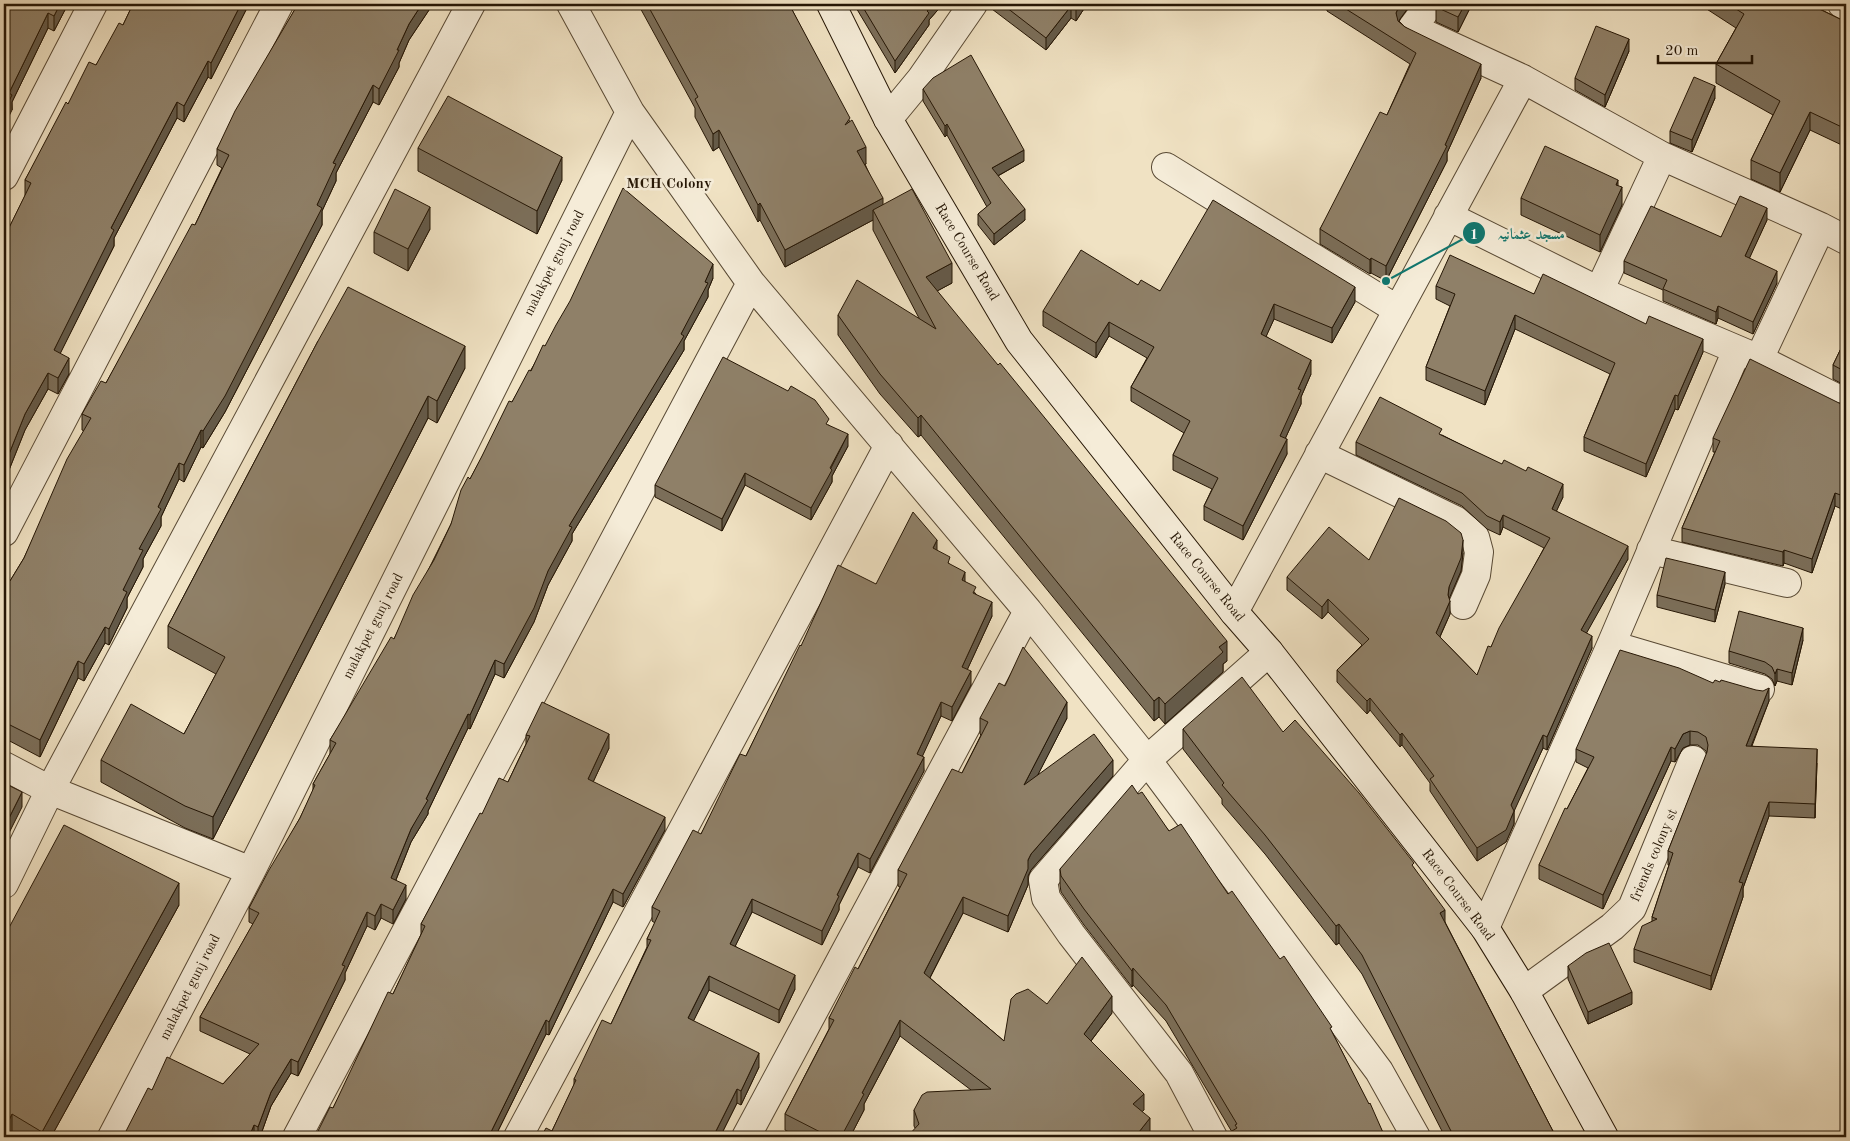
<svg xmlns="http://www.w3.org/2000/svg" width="1850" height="1141" font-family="'Old Standard TT',Amiri,serif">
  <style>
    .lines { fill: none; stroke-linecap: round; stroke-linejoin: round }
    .street-casing { stroke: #584934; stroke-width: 30 }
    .secondary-casing { stroke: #251605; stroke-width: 30 }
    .street { stroke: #f5ecd8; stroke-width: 28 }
    .secondary { stroke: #f5ecd8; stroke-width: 28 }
    .wall { fill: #7b6e59; stroke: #251605 }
    .shaded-wall { fill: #645a49; stroke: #251605 }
    .building { fill: #8f8068; stroke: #251605 }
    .labels { text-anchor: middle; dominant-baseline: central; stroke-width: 5; stroke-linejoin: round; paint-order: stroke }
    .street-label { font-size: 14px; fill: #251605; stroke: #f5ecd8 }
    .neighbourhood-label { font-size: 15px; font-weight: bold; fill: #251605; stroke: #f5ecd8 }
    .leader { fill: none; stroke: #0f766e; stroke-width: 2 }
    .callout-dot { fill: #0f766e; stroke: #f5ecd8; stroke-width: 2 }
    .mark-label { font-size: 15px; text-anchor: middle; font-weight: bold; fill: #fff }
    .callout-label { font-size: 15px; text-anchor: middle; font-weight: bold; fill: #0f766e; stroke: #f5ecd8; stroke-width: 5; stroke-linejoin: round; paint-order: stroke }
  </style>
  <rect width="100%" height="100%" fill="#f0e2c3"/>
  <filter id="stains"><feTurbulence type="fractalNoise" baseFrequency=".004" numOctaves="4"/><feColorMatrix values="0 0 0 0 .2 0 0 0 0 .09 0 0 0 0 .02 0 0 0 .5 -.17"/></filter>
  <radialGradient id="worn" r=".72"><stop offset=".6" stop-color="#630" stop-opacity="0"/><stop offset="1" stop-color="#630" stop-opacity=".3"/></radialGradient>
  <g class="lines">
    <g class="street-casing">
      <path id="street" d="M571,4L630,112L751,283L1028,611L1147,760L1269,652
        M1430,4L1412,28L1523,79L1662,156L1821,227L1846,240
        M1842,4L1846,6
        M888,119L921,79L973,4
        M1166,167L1398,310
        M4,176L93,4
        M1448,216L1599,291L1759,359L1846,403
        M1599,291L1662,156
        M1759,359L1821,227
        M1319,454L1455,520L1475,537L1479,552L1476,575L1463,605
        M4,532L279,4
        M1651,550L1787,583
        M1234,612L1523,79
        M1611,645L1760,689
        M4,766L50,790L251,871
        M4,884L50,790L471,4
        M1485,928L1611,645L1737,350
        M1524,991L1612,927L1632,908L1693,760
        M112,1137L251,871L630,112
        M297,1137L751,283
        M518,1137L889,445
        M746,1137L1028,611
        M1213,1137L1179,1073L1071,934L1046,898L1043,880L1147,760L1379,1071L1416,1137"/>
    </g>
    <g class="secondary-casing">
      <path id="secondary" d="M831,4L888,119L1019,341L1234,612L1269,652L1485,928L1524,991L1604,1137"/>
    </g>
    <use href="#street" class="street"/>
    <use href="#secondary" class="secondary"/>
  </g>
  <path class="wall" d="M4,4H68L54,31L48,28L12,102V110Z
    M133,4H249L211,79L208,77L184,122L177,118L114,238V246L60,353L69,374L58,394L48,389L25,430L9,470L4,467V238L25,196V180L68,104L96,65L123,25Z
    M298,4H433L409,40L399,63V67L379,105L373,102L336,173V181L322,211V225L225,412L203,448L201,447L184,482L179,479L161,517V526L143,559V567L127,598V608L109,645L105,643L84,681L78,678L40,757L4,738V587L10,581L24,558L84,431L82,430V414L106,383L195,225L222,168L217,165V149Z
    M638,4H789L850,122L866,164H865L883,205L952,283L937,291L1227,661L1223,664V672L1165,724L1159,717L1154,721L921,435L918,437L880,394L838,335V315L920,320L873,230V220L785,267L760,220L758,222L719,147L713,151L695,117V108Z
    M855,4H943L929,20V25L895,73L855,6Z
    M988,4H1087L1076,21L1071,18L1046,50L988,6Z
    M1327,4H1411L1400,19L1399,21L1405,27L1481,78L1447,153V161L1386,281L1371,273L1370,274L1320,244V229L1387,115L1410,64L1327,11Z
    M1472,4L1458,32L1436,22V7Z
    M1699,4H1816V7L1846,22V147L1810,130L1780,192L1751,179V160L1773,115L1716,83V64L1736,28Z
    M1629,51L1605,107L1575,90V78Z
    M923,89L1024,161L998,176L1025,220L994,245L978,225V214L987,207L947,135L945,137L923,101Z
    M1715,98L1692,152L1670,143V131Z
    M418,148L562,180L537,234L418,171Z
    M1618,186L1622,205L1600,252L1521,215V198Z
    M1767,220L1749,258L1777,283L1753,334L1718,318L1716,324L1663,301V290L1624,273V261L1721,237Z
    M430,229L408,271L374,253V232Z
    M713,278L708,290V297L684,341V350L572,534V541L548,585L534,622L504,678L495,674L470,729L468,728L428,811V814L411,842L396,880L406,899L393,924L381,918L375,930L367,926L345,973V980L298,1076L291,1073L271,1106L260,1137H123L152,1090L223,1084L250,1054L200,1031V1017L253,924L249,922V908L300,818L313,791V784L330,754V740L394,639L451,524L470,479L512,402L545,346Z
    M1138,285L1160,291L1355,302L1332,343L1274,319L1266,336L1311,374L1301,397V404L1285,439L1287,454L1243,540L1204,520V506L1212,489L1173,470V455L1184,433L1131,401V387L1147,358L1109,336L1096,358L1043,326V311Z
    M1436,286L1534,294L1703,352L1678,410L1675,409L1646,477L1584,451V437L1610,374L1515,329L1485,405L1426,380V367L1450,306L1436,299Z
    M1846,338V386L1833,379V365Z
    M318,341L465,368L437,423L428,418L213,839L185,828L101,782V760L184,734L216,674L168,648V626Z
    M1839,403L1846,405V511L1835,506L1812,573L1784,563L1783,566L1682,542V528L1715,452H1713V438Z
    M829,425L848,446L832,476V482L811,520L745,485L722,531L655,497V485Z
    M1442,435L1563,497L1556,511L1628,559L1586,633L1592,648L1547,750L1543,748L1514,810V824L1506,842L1477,861L1430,791V783L1402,745L1400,747L1370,710L1367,714L1337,682V670L1362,645L1328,612L1322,619L1287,590V577L1369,560L1463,553L1461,571L1449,598L1450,614L1440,637L1477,675L1491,647L1544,548L1503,527L1500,535L1487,529L1462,506L1356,455V442Z
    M937,550L976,594L992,616L967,670L971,685L952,721L941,716L922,756L924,771L870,873L858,867L839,905V910L822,945L752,912L735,946L795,989L779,1023L709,990L693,1021L759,1067L741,1105L737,1103L720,1137H541L552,1131L574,1085V1079L611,1024L647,947V939L655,923L652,921V907L701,834L746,756L801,646L876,584Z
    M1725,584L1715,622L1657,607V595Z
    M1803,640L1792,685L1777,681L1775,686L1772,679L1765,674L1729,663V651Z
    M1713,683L1769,701L1752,746L1817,763L1815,818L1769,816L1743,888V897L1711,990L1634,962V949L1652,921V917L1669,865H1668V851L1707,754L1706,751L1698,745H1690L1683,748L1675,762L1671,761L1603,909L1539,879V865L1567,809L1588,768L1576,762V749Z
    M980,718H1067L1037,776H1113L1031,870L1028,876V885L1008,932L963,913L930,978L1004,1041L1047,1004L1112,1013L1091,1041L1144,1110L1142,1112L1150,1135L915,1128L914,1126V1110L971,1090L900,1036L864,1104V1110L850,1137H799L785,1130V1114L829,1029V1018L858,969L900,887L898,886V870L962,773L981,735L980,734Z
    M1183,729L1283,732L1414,868L1445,922L1556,1137H1445L1362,974L1339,943L1336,945L1265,854L1222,804V799L1183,749Z
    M526,735L609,748L593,782L665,830L623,907L613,902L549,1035L546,1034L495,1137H315L333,1108L393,994L421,935V924L482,814L508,782L526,744Z
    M1138,794L1169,831L1228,894L1332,1032L1385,1137L1232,1132L1166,1021L1133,985L1132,987L1084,925L1061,892L1060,885V869Z
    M179,905L51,1137H14L12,1136L11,1137H4V937Z
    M1568,966L1632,1004L1588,1024L1568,979Z"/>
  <path class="shaded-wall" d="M60,4H68L54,31V16Z
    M241,4H249L211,79V63Z
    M422,4H433L409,40L399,63V67L379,105V89L409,24Z
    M933,4H943L929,20V25L895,73V61L927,11Z
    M1080,4H1087L1076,21V9Z
    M1400,4H1411L1400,19L1396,28V13Z
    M1465,4H1472L1458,32V17Z
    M1071,6V18L1046,50V38Z
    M48,13V28L12,102V110L4,126V111L9,93Z
    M1629,39V51L1605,107V95Z
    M208,61V77L184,122V106Z
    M1481,64V78L1447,153V161L1386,281V266L1445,145Z
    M373,85V102L336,173V181L322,211V225L225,412L203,448V431L317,205L333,163Z
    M1715,86V98L1692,152V140Z
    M177,102V118L114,238V246L54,366V350L111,228Z
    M1810,112V130L1780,192V173Z
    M947,124V135L945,137V126Z
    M719,130V147L713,151V134Z
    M866,147V164L857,168V151Z
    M1024,150V161L992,179V168Z
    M562,157V180L537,234V211Z
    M1618,180V195L1622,187V205L1600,252V235Z
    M883,198V215L873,210V220L785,267V250Z
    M760,203V220L758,222V205Z
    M430,207V229L408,271V249Z
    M1767,208V220L1745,268V256Z
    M1025,209V220L994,245V234Z
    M1371,258V273L1370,274V260Z
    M952,263V283L926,297V277Z
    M713,264V278L708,290V297L684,341V350L572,534V541L548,585L534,622L504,678V664L569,526L681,334Z
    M1777,271V283L1753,334V322Z
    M1355,287V302L1332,343V328Z
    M1274,304V319L1261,348V334Z
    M1718,306V318L1716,324V312Z
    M1515,315V329L1485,405V391Z
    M1109,322V336L1096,358V343Z
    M1703,339V352L1678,410V396Z
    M465,346V368L437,423V401Z
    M69,358V374L58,394V378Z
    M1311,360V374L1301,397V404L1280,450V436L1298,389Z
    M48,373V389L25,430L9,470V454L25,414Z
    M1675,395V409L1646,477V464Z
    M428,396V418L213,839V817Z
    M921,415V435L918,437V418Z
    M201,430V447L184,482V465Z
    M848,434V446L832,476V482L811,520V508Z
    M1287,439V454L1243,540V526Z
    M179,463V479L161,517V526L143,559V567L127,598V608L109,645V629L123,590L139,549L158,507Z
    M745,473V485L722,531V519Z
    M1563,484V497L1552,521V509Z
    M1835,493V506L1812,573V559Z
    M1503,515V527L1500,535V522Z
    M937,540V554L933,548Z
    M1463,540V553L1461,571L1449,599L1448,595L1449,587Z
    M1628,546V559L1581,643V630Z
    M1784,550V563L1783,566V552Z
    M965,572V586L962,580Z
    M1725,572V584L1715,622V610Z
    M1328,599V612L1322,619V607Z
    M1450,601V614L1436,645V633Z
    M992,602V616L962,681V667Z
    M105,627V643L84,681V664Z
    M1803,628V640L1792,685V673Z
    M1592,636V648L1547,750V737Z
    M1227,641V661L1223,664V672L1165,724V704L1219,647Z
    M495,660V674L470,729V715Z
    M78,661V678L40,757V740Z
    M1777,669V681L1775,686V674Z
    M971,671V685L952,721V707Z
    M1769,688V701L1746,759V746Z
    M1159,697V717L1154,721V701Z
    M1370,698V710L1367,714V701Z
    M941,702V716L917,768V754Z
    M1067,702V718L1024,802V785Z
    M468,714V728L428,811V814L411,842L391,892V878L411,829L426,799Z
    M1690,731V745L1683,748L1675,762V749L1683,734Z
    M1402,733V745L1400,747V735Z
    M609,734V748L588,793V779Z
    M1543,735V748L1511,818V805Z
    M1671,747V761L1603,909V895Z
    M1817,749V763L1815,818V804Z
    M924,757V771L870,873V859Z
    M1113,760V776L1031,870L1028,876V885L1008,932V916L1028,860L1031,854Z
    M22,792V807L4,843V828Z
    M1769,802V816L1743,888V897L1711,990V976L1739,882Z
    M1514,811V824L1506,842L1477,861V848Z
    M665,817V830L623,907V894Z
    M858,853V867L839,905V910L822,945V931L837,895Z
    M179,883V905L51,1137H42V1132Z
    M406,885V899L393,924V910Z
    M613,889V902L549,1035V1022Z
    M963,897V913L924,989V973Z
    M752,899V912L730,957V944Z
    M381,904V918L375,930V916Z
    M1445,910V929L1440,913Z
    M367,912V926L345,973V980L298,1076V1062L342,965Z
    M1339,924V943L1336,945V926Z
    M1133,968V985L1132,987V971Z
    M795,975V989L779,1023V1010Z
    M709,976V990L688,1032V1018Z
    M1632,992V1004L1588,1024V1012Z
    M1112,996V1013L1084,1050V1034Z
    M546,1020V1034L495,1137H490V1134Z
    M900,1020V1036L864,1104V1110L850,1137H841L862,1093Z
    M759,1053V1067L741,1105V1091Z
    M291,1059V1073L271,1106L260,1137H258V1127L271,1092Z
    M737,1089V1103L720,1137H713Z
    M1144,1094V1110L1133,1120V1104Z
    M12,1114V1136L11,1137H4V1130Z
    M1150,1118V1135L1148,1137H1135Z
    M254,1125V1137H249Z"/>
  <path class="building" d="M4,4H60L54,16L48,13L9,93L12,95L4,111Z
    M133,4H241L211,63L208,61L184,106L177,102L111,228L114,230L54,350L69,358L58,378L48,373L25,414L9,454L4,451V238L31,183L25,180L66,102L68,104L89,62L96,65L119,23L123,25Z
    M298,4H422L409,24L397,50H399L379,89L373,85L333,163L336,164L317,205L322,208L225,396L203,431L201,430L184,465L179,463L158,507L161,509L139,549L143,550L123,590L127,592L109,629L105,627L84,664L78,661L40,740L4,722V587L7,580L10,581L24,558L67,459L91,418L82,414L101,381L106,383L192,224L195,225L229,155L217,149L235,111Z
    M647,4H789L850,118L845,125L852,120L866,147L857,151L883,198L785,250L760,203L758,205L719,130L713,134L695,99L698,97Z
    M861,4H933L927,11L929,13L895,61Z
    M1002,4H1080L1076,9L1071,6L1046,38Z
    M1338,4H1400L1396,13L1398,21L1405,27L1481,64L1445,145L1447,146L1386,266L1371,258L1370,260L1320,229L1380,112L1387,115L1416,53Z
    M1439,4H1465L1458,17L1436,7Z
    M1728,4H1815L1813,6L1846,22V129L1810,112L1780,173L1751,160L1780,101L1716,64L1744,14Z
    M1596,26L1629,39L1605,95L1575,78Z
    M971,55L1024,150L992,168L1025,209L994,234L978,214L991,203L947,124L945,126L923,89L933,78Z
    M1694,77L1715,86L1692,140L1670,131Z
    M448,96L562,157L537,211L418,148Z
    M1545,146L1618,180L1616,185L1622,187L1600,235L1521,198Z
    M623,188L713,264L705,282L708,283L681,334L684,336L569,526L572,527L548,571L534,608L504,664L495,660L470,715L468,714L426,799L428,800L411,829L391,878L406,885L393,910L381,904L375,916L367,912L342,965L345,966L298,1062L291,1059L271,1092L258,1127L254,1125L249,1137H123L148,1088L152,1090L167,1057L223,1084L259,1044L200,1017L259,913L249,908L269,870L300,818L315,785L313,784L336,743L330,740L391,637L394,639L413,595L434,560L451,524L461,490L468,477L470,479L482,456L509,401L512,402L529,370L531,371L543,345L545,346L556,325L570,301Z
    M395,189L430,207L408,249L374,232Z
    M912,189L952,263L926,277L998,365L1000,363L1227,641L1219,647L1223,652L1165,704L1159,697L1154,701L921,415L918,418L880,374L838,315L857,280L936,329L873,210Z
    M1740,196L1767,208L1745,256L1777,271L1753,322L1718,306L1716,312L1663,289L1667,280L1624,261L1651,206L1721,237Z
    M1213,200L1355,287L1332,328L1274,304L1261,334L1311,360L1298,389L1301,390L1280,436L1287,439L1243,526L1204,506L1218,478L1173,455L1190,421L1131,387L1154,347L1109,322L1096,343L1043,311L1081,250L1138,285L1141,280L1160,291Z
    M1450,255L1534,294L1543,274L1646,324L1649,316L1703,339L1678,396L1675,395L1646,464L1584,437L1615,363L1515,315L1485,391L1426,367L1455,294L1436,286Z
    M348,287L465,346L437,401L428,396L213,817L185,806L101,760L131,704L184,734L225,657L168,626L318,341Z
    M1846,338V372L1833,365Z
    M723,357L788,391L791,386L815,400L829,419L826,424L848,434L830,468L832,470L811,508L745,473L722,519L655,485Z
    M1750,359L1839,403L1846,405V497L1835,493L1812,559L1784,550L1783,552L1682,528L1720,441L1713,438Z
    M1380,397L1442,429L1439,434L1502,464L1504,460L1526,471L1528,467L1563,484L1552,509L1628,546L1581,630L1592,636L1547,737L1543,735L1511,805L1514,811L1506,830L1477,848L1430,779L1434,776L1402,733L1400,735L1370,698L1367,701L1337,670L1369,639L1328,599L1322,607L1287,577L1329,527L1369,560L1399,498L1446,521L1461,533L1463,540L1461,558L1449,587L1448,595L1450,601L1436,633L1477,675L1488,646L1491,647L1499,628L1550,538L1503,515L1500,522L1487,516L1462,493L1356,442Z
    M913,512L937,540L933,548L950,557L948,563L965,572L962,580L976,587L973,593L992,602L962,667L971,671L952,707L941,702L917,754L924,757L870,859L858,853L837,895L839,896L822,931L752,899L730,944L795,975L779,1010L709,976L688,1018L759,1053L741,1091L737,1089L713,1137H541L546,1128L552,1131L576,1080L574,1079L602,1020L611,1024L651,940L647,939L660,911L652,907L693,830L701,834L740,754L746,756L800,645L801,646L838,565L876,584Z
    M1666,558L1725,572L1715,610L1657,595Z
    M1739,611L1803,628L1792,673L1777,669L1775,674L1772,667L1765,662L1729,651Z
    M1023,647L1067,702L1024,785L1094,734L1113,760L1031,854L1028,860V869L1008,916L963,897L924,973L1004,1041L1011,999L1016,994L1028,989L1047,1004L1082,957L1112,996L1084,1034L1144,1094L1133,1104L1150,1118L1135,1137H907L919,1124L914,1110L922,1095L927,1092L991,1089L900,1020L862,1093L864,1094L841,1137H830L785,1114L834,1020L829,1018L855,967L858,969L907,874L898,870L952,769L962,773L988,722L980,718L999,683L1005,686Z
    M1620,650L1679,668L1713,683L1715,680L1720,682L1721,680L1756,690L1763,691L1769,688L1746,746L1817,749L1815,804L1769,802L1739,882L1743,883L1711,976L1634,949L1642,926L1657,919L1652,917L1673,853L1668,851L1707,752L1708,745L1706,737L1698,732L1690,731L1683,734L1675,749L1671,747L1603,895L1539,865L1565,808L1567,809L1594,757L1576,749Z
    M1242,677L1283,732L1295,720L1359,793L1414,863L1412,865L1445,910L1440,913L1556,1137H1454L1362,955L1339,924L1336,926L1265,835L1222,785L1224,783L1183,729Z
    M542,702L609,734L588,779L665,817L623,894L613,889L549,1022L546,1020L490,1134L487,1133L485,1137H315L330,1107L333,1108L388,992L393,994L425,926L421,924L480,813L482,814L499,778L508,782L530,736L526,735Z
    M4,783L22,792L4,828Z
    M1132,785L1138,794L1142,792L1169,831L1181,824L1228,894L1232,891L1280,959L1284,956L1332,1027L1330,1028L1369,1104L1370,1103L1385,1137H1222L1237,1128L1235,1125L1237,1124L1166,1005L1133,968L1132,971L1084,909L1061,876L1060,869Z
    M64,825L179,883L42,1132L12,1114L4,1130V937Z
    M1609,943L1632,992L1588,1012L1568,966L1586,953Z"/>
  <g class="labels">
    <g class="street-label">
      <text transform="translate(967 252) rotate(59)">Race Course Road</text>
      <text transform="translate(554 263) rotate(-63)">malakpet gunj road</text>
      <text transform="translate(1207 577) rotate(51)">Race Course Road</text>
      <text transform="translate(373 626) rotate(-63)">malakpet gunj road</text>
      <text transform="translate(1654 855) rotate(-67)">friends colony st</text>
      <text transform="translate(1458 895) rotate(53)">Race Course Road</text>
      <text transform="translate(190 987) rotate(-63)">malakpet gunj road</text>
    </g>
    <g class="neighbourhood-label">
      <text x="669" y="184">MCH Colony</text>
    </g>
  </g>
  <path class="leader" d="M1386 281L1474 233"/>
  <g class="callout-dot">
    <circle cx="1386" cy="281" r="5"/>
    <circle cx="1474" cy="233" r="12"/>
  </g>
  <g class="mark-label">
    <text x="1474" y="239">1</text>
  </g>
  <g class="callout-label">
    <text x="1531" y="239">مسجد عثمانیہ</text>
  </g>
  <rect width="1850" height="1141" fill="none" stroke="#f0e2c3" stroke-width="20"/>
  <rect x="5" y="5" width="1840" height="1131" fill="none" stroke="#251605" stroke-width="2.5"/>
  <rect x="10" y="10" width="1830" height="1121" fill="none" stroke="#251605"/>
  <path d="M1658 55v8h94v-8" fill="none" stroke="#251605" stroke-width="2.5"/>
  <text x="1665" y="55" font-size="15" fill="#251605" stroke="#f5ecd8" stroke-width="4" paint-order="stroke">20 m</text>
  <rect width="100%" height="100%" filter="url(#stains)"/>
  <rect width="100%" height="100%" fill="url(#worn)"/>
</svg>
